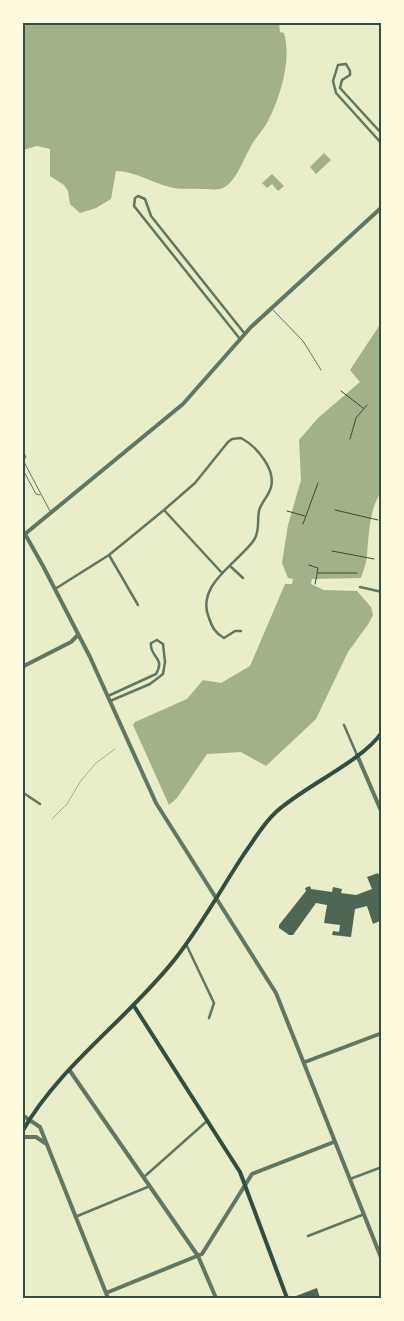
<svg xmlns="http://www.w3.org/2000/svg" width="404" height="1321" font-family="Roboto,sans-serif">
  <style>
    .water { fill: #a3b18a }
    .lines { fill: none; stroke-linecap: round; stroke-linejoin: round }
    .stream { stroke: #a3b18a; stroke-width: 1 }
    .building { fill: #4f6655 }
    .path { stroke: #344e41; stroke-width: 1 }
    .service { stroke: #617663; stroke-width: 1 }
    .minor { stroke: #617663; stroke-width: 2.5 }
    .tertiary { stroke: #617663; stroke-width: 4 }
    .secondary { stroke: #344e41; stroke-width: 4 }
    .neatline { fill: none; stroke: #344e41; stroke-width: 2 }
  </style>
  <rect width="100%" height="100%" fill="#e9edc9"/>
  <path class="water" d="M279,23L280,32L284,33C292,59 280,98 268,121C262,132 254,139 249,150C242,162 235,185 220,189C214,190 206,189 201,189C191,188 179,190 170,187C152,183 135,171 116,171L111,199L96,208L80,213L70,204L68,191L64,185L50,176V149L37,146L23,150V23Z
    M324,153L331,160L316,174L310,167Z
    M272,174L284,186L278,191L272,184L267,188L262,183Z
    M381,323V492C369,510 369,534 367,555C367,562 363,571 361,578L312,579L311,584L324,590L357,591L371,607L373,615L369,623L348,652L316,719L266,766L241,752L207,754L177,798L169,805L133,725L135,722L187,699L203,680L221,683L250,666L285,584H292L293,579L288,578L282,563L288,525L301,480L299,440L318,418L360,382L350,370Z"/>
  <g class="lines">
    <path class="stream" d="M52,819L67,804L80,782L96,763L115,749"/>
  </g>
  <path class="building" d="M378,873L382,881V920L373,924L367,906L355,909L351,937L332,935L333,931L339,932L340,925L324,923L327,905L316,903L293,935H289L279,928V925L306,891L305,888L310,886L311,889L332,892L333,887L342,889L341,893L356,895L372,889L367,877Z
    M317,1288L320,1298H297L296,1296Z"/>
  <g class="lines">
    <path class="path" d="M341,391L363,408
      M350,439L356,418L367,405
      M335,510L378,520
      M287,511L305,516
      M303,524L318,483
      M332,551L374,559
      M309,565L318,568L317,573H357
      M315,584L317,574"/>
    <path class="service" d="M272,309L303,341L321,370
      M22,449L26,457L22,463
      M24,462L50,511
      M22,468L36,494L40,495"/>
    <path class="minor" d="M382,134L340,88L342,80L350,75V71L346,64L338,65L333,81L336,93L382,144
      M240,339L134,206L135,198L138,196L145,199L151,216L245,334
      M164,510L222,573
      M109,555L138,605
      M230,566L243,578
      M360,587L382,592
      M55,589L109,555L164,510L195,483L228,442L232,439L241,438C256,446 276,469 271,487C269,496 261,502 259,511C257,521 260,531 254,540C238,563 195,585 209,618C212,627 215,633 224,638L235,631H241
      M108,696L156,674C166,657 149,657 151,643L157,640L163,644L165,662L163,674L150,684L110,701
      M344,725L357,755
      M22,792L40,804
      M186,944L214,1003L209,1018
      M144,1177L207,1121
      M350,1179L382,1167
      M75,1217L150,1186
      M308,1236L362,1215"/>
    <path class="tertiary" d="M382,207L251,327L183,404L25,534L43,566L90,657L156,803L276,993L382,1260
      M22,667L71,642L78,635
      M357,755L382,813
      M305,1062L382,1033
      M70,1071L198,1256L216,1298
      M22,1115L40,1127L108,1298
      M22,1137H36L45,1143
      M106,1293L202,1254L252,1174L334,1142"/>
    <path class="secondary" d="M134,1006L240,1172L287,1298
      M22,1132C60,1065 128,1019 175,959C201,926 221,889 244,854C254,840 263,824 276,812C304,786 363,761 382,732"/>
  </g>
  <rect width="404" height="1321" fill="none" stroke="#fefae0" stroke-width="48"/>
  <rect x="24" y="24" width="356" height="1273" class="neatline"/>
</svg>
